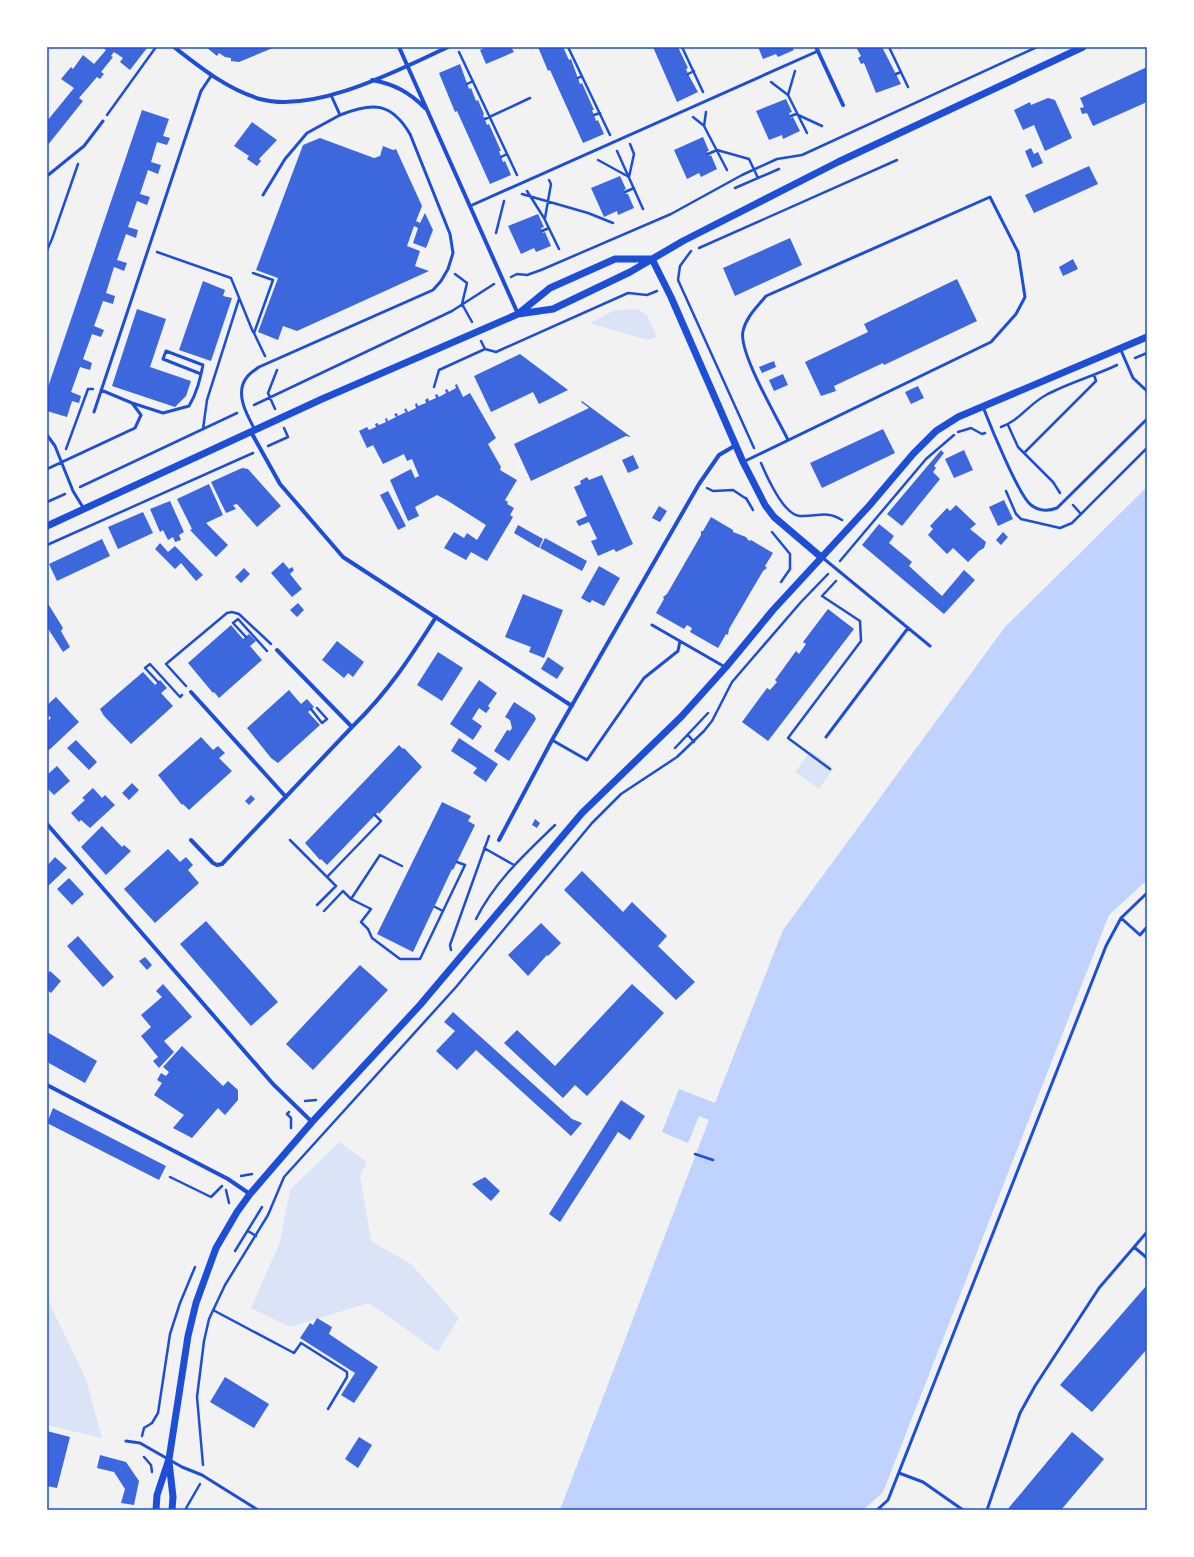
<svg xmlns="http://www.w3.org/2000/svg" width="1194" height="1557" font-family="'Asap Condensed',sans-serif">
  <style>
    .green { fill: #dbe4f7 }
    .water { fill: #bfd3fe }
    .building { fill: #3d67dc }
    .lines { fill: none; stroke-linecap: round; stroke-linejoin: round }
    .path { stroke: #1d4ed8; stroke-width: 2.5 }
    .service { stroke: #1d4ed8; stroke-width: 3 }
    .minor { stroke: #1d4ed8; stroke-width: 4 }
    .tertiary { stroke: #1d4ed8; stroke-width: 7 }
    .neatline { fill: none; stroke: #1d4ed8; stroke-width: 1.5 }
  </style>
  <rect width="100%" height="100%" fill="#f2f2f2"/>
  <path class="green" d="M638,309L647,315L657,337L647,340L590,323L615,310Z
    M811,751L834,768L819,789L795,772Z
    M339,1142L367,1162L360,1176L371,1241L411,1264L459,1318L438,1352L369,1303L290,1327L251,1308L280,1242L290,1190Z
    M47,1298L86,1379L102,1438L47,1425Z"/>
  <path class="water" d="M1147,487V880L1109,915L883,1492L863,1510H560L709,1120L699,1116L688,1143L662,1132L679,1089L715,1103L783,930L1005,627Z"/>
  <path class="building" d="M102,47L147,48L130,70L120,62L123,58L114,52L111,56L113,57L101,72L104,74L100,79L97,77L79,98L83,101L47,146V121L74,88L61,79L71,67L73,69L83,55L94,64L106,50Z
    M206,47H275L239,62L231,61V58L225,57L219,53L217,56Z
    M487,47H511L514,52L486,64L480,50Z
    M538,47H563L569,60L571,59L580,84L582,83L594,110H592L596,121L598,120L604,134L583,143L550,70L548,71Z
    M653,47H678L688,68L686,69L688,74L698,92L677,102Z
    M758,47H792L794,50L778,57L776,54L763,59Z
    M856,47H882L901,84L876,93L864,63L861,64L858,58L861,56Z
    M460,64L469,89L471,88L476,101L478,100L484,114L483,115L487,125L489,124L501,151H499L503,162L505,161L511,175L490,184L457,111L455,112L439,73Z
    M1147,67V102L1093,126L1087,113L1082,114L1080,108L1084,107L1080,98Z
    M1048,98L1055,100L1072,138L1045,151L1034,125L1023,130L1014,110L1030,102L1031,105Z
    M786,99L792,112L789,113L791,118L793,117L800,131L783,139L782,135L769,140L756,111Z
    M142,110L169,119L163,136L170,138L167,145L157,142L151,162L161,165L158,174L148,170L140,194L150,197L147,205L137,201L128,227L138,230L136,238L126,234L117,260L127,263L124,271L114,267L106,293L115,296L113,304L103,301L94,326L104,330L101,337L92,334L83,359L92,363L90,370L80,367L71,392L81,396L79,403L72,401L67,417L47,411V390Z
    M252,122L277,140L259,159L261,161L257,166L247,159L249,156L234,146Z
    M703,137L709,151H707L709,156L711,155L717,169L701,177L699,173L687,179L674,150Z
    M320,138L374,158L380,156L383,146L393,150L396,149L422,206L416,221L420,223L425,213L433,230L426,248L413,243L418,228L414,226L407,246L420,251L415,266L429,271L297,331L283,326L278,340L258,332L278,278L256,270L303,145Z
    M1031,148L1034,154L1038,152L1043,163L1032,168L1025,151Z
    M1089,166L1098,184L1034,213L1025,195Z
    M620,176L626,189L624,190L626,194H628L634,208L618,215L617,211L604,217L591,188Z
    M538,214L544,227L541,228L543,233L545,232L551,246L536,252L534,248L521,254L508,226Z
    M790,238L802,265L735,296L723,268Z
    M1073,259L1078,269L1063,276L1059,267Z
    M957,279L977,321L884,365L883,363L834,386L836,391L821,396L805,362L868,332L864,324Z
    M203,281L225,290L223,296L232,298L211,361L179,350Z
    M137,309L166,319L150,367L191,381L186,396L175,407L112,386Z
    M520,354L568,390L539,404L533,392L491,412L474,376Z
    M774,361L776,367L762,373L759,367Z
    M783,374L788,385L774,391L769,380Z
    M457,384L463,397L470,393L496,438L488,444L501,467L500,470L517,480L505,500L508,502L507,504L514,508L510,515L513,517L487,561L471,552L466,560L444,548L454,532L464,538L467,533L477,540L486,525L448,501L437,495L415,507L419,516L408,521L390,480L411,469L415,478L419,476L412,459L407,461L404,454L383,464L373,445L367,448L359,431L367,427L369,430L376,427L375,424L377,423L379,425L386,422L385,419L387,418L388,421L396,417L394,414L397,413L398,416L406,412L404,410L406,408L408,412L416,408L415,404L417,403L418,406L426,403L425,400L428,398L429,401L436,398L435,395L437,394L439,397L446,393L445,390L447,389L449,392L456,388L455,385Z
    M918,386L924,398L911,404L905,392Z
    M582,401L631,437L626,436L531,481L514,444L589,408L581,402Z
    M883,429L895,453L822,488L810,463Z
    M941,450L944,453L934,466L936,468L933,472L940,479L902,526L887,514Z
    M964,450L973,470L954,478L945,459Z
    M633,455L639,468L628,473L622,460Z
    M242,468L248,469L281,506L257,527L237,504L233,505L236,509L226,513L211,482Z
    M602,475L633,544L616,552L614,549L598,556L591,541L597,539L589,522L579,526L576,521L587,516L574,487L581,484L580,481L587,477L589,480Z
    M209,484L223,515L206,523L228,545L216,557L190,530L192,529L177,499Z
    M388,491L406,526L398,530L380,495Z
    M1004,500L1013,519L998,526L989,507Z
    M170,501L184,532L179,535L181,540L175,542L173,537L168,540L163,530L160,532L150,509Z
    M956,505L976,524L970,529L986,542L984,548L979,551L968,562L953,548L947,554L928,535L933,529L930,526L947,508L950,511Z
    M659,506L667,511L660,522L652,518Z
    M143,512L153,533L118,549L108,527Z
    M711,517L733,530V532L746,537L749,541L751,540L773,553L765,566L767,568L763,571L729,629L728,635L726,634L718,648L690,632L692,628L687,625L684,629L656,613L664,599L663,597L667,594L701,535V531H703Z
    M879,524L894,536L889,543L912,562L909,566L942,596L964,570L975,580L944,614L862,545Z
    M518,525L543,539L539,548L514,533Z
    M1003,532L1008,537L1001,545L996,540Z
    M545,538L587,561L582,571L540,548Z
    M102,539L110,556L57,581L49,564Z
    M160,543L168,552L175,546L203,575L196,581L181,563L175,569L155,549Z
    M283,562L289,569L292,567L294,570L290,574L302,589L292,597L271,573Z
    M599,566L620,578L604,606L592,600L590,603L581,598Z
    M244,568L250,574L241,583L235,577Z
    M523,594L563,610L544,658L529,652L531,647L505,637Z
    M47,602L63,628L61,631L70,647L63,652L47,627Z
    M298,603L304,610L297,617L290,610Z
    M828,609L854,629L768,741L742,722L767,688L770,690L777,682L775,680L796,651L799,654L806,644L803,642Z
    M231,625L243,639L249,634L256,641L250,646L262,660L219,698L214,692L213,693L188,663Z
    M337,641L364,662L353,677L348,673L344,678L322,660Z
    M438,652L463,668L442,701L417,685Z
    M548,657L564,668L557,679L541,669Z
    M143,672L155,685L160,680L167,688L161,693L173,706L131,744L104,716L100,709Z
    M479,680L497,693L488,706L490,708L486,713L479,708L472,719L482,726L473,740L450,724Z
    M289,690L301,704L307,699L314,707L308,712L320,725L278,763L271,758L247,728Z
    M56,697L79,722L49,750L47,749V722L51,718L47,714V705Z
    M514,702L534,715L536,719L509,761L494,751L507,730L510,731L512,728L510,720L505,717Z
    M201,737L213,750L218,746L225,753L219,758L232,771L189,810L183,804L182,805L158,775Z
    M459,738L498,764L486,782L473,773L477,768L451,751Z
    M76,740L97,762L89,770L67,748Z
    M399,745L403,749L404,748L422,767L379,814L378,812L327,865L321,859L320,860L305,843Z
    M57,766L70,781L54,795L47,788V775Z
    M132,783L139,790L129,800L122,793Z
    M93,788L102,798L105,795L115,805L90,828L81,820L79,822L71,813L85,800L82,798Z
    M251,795L255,799L249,805L245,801Z
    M442,802L471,816L468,821L475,825L453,870L452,869L413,952L377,934Z
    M535,819L540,823L537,828L532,825Z
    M102,826L122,847L124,845L131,851L106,875L81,847Z
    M168,849L180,862L186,857L193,865L188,870L199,883L155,923L124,889Z
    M55,857L67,868L47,887V866Z
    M582,871L623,912L632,902L667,936L658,946L695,982L676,1000L564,890Z
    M69,878L84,894L72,905L57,889Z
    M206,921L278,1002L251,1026L180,944Z
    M541,923L561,943L548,956L547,955L528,976L508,955Z
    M78,936L114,977L103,987L67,946Z
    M145,957L152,965L147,970L139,961Z
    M360,965L388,990L313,1070L286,1044Z
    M50,971L61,981L51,993L47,990V974Z
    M163,984L192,1017L164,1041L174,1052L159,1068L153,1061L158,1057L141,1036L151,1027L141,1015L162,997L156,991Z
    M632,984L664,1013L587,1096L575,1085L563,1098L504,1043L517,1030L555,1066Z
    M453,1012L572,1119L582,1123L571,1136L476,1050L457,1070L436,1051L455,1031L444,1022Z
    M47,1032L97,1061L85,1083L47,1062Z
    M182,1046L223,1086L228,1081L238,1090V1100L225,1115L218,1108L192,1138L173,1128L184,1115L154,1095L162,1083L157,1080L161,1073L166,1076L169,1072L163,1067Z
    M621,1100L645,1116L630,1140L618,1132L560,1222L549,1214Z
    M53,1108L166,1166L159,1180L47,1123Z
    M485,1177L500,1191L491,1201L472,1184Z
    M1147,1285V1349L1092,1412L1060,1385Z
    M317,1318L332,1327L329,1334L378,1367L354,1403L341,1395L355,1373L300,1338L310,1323L313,1325Z
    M225,1377L269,1404L254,1428L210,1402Z
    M47,1431L70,1437L57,1488L47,1486Z
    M1072,1432L1104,1459L1061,1510H1007Z
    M359,1437L372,1445L358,1468L345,1459Z
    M100,1455L126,1462L139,1481L134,1505L121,1503L125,1489L114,1472L97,1468Z"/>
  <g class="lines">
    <path class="path" d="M568,47L610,135
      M682,47L703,92
      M889,47L908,87
      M459,52L517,175
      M795,71L788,95L807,133
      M688,74L694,71
      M896,74L901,72
      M578,78L582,76
      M771,82L788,95
      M467,84L473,81
      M706,112L704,126L727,170
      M107,115L156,47
      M594,115L600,113
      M791,116L796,114L822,126
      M693,117L703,125
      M485,119L530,98
      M617,151L643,209
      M708,154L717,150L749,159L758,178
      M501,157L507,154
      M598,160L629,177L634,154L630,144
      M735,188L779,169
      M527,191L544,218L559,249
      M625,192L634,188
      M522,194L588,213L613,223
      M545,218L551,184L549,180
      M542,231L549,228
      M496,233L504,201
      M699,248L897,160
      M47,250L52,239L78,164
      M691,251L680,266L678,280L754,448
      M157,252L231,278L253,332
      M253,273L273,280L254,333L265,356
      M455,274L467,283L462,304L472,322
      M511,277L517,274L527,275L541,270L671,214L742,175L777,159L802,155L1037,47
      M485,349L496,352L628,293L647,295L657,291
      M1135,358L1147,353
      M434,387L439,370L485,349L481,341
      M254,405L452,311L494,284
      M275,409L268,393L277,370
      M1008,425L1018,447L1053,482L1060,493
      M1001,427C1019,421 1029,404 1046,395C1068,383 1094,376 1117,365
      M203,429L207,400L239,299
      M958,432L971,428L982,434L985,433
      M268,446L288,437L284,428
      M66,449L88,389H93
      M1024,453L1096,381L1094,375
      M761,463C767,477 784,515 800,516C816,517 827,510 842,520
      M80,487L237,413
      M707,488L713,491L733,490L745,498
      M1006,491L1016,514L1021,519L1060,528L1072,523L1147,448
      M746,498L753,510
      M47,502L65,494
      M1073,505L1081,514
      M772,532L790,554V569L781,582
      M47,545L253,453
      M840,561L926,459L954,435
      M246,637L233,623L238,619L267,651
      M158,682L145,668L150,664L180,697L182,695
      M186,686L166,664L227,613L232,612L239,614L271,644
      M311,709L322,723L327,719L317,708
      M688,735L694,742
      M675,748L708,713
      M830,769L788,738L861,641L860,621L822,596L836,581
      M290,840L327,877
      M484,848L514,865
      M402,866L380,855L351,899L371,909L361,922L368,929L372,938L400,959H420L465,865L457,862
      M317,905L336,886L327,877L381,821L375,815
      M435,907L443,911
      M324,911L343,891L351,899
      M476,919C495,881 525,854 555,825
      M451,950L450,945L489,836
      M305,1101L316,1100
      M289,1112L287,1114L291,1118V1128
      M695,1154L713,1160
      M241,1176L252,1174
      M170,1177L211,1197L222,1186
      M226,1190L229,1203
      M248,1231L256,1236
      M235,1251L262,1207
      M213,1310L294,1353L301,1343L347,1372V1377L328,1409
      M142,1436L144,1428L152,1423L158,1413L170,1334L180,1303L195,1267
      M144,1457L151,1465L152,1472
      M203,1465L197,1397L204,1341L209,1319L225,1285L268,1215L284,1177L456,987L592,823L621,794L677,757L704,731L712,721L732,682L801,602L828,574
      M185,1510L200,1484"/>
    <path class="service" d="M47,176L84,146L103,121
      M263,195L285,159L307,133L340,115L331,95
      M470,206L818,51
      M1120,348L1133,378L1147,391
      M132,403L163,413L189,406C197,393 200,379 203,365L166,351L163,359L201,374
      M983,407C990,425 1019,496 1031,505C1039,511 1047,512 1057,508L1147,419
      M94,412L201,91L211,76
      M255,430C247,415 234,393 247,377C250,373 255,370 259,367L433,290L441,281L448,269L453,253L450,234L410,134C391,102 373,102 340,115
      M47,435L55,446L73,491L84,509
      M743,462L991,342L1016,314L1025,297L1018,252L990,197L766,296C757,307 746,317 743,331C738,352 778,419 788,440
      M47,469L135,428L141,415L132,403L101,390
      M823,558L930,646
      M652,625L725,667
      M826,737L908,628
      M552,740L587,760L644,678L678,651L680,641
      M1121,918L1140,935L1147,927
      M1134,1247L1147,1258
      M126,1441L140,1443L182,1467L202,1475L258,1510
      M899,1473L923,1482L963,1510
      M877,1510L888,1500L1106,946L1121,918L1147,893
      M987,1510L1020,1413L1035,1386L1099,1288L1147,1232"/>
    <path class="minor" d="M174,47C201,68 227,89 260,99C315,114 398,70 448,47
      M399,47L518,314
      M816,47L843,105
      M372,80C394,84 409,92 425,108
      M251,432L280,484L343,557L572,706
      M191,692L286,797
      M352,727C388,692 410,658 436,617
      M47,824L273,1084L312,1122
      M191,840L213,863L217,865L222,864L352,727L277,650
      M499,840L552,740L699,484L719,455L736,445
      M47,1085L228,1179L250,1194"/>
    <path class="tertiary" d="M652,259L671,297L743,462L765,505L774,517L821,557
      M518,314L553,309L630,272L683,241L838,162L1083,47
      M47,526L322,399L518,314L550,288L615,259H652
      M169,1462L173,1497L172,1510
      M156,1510L157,1495L169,1459L188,1336L196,1303L216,1248L237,1212L250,1194L312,1122L420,1005L582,813L681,717L726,667L773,610L869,506L913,454L936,431L958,417L1147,337"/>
  </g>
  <rect width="1194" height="1557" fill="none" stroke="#ffffff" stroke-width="96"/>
  <rect x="48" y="48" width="1098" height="1461" class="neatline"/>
</svg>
